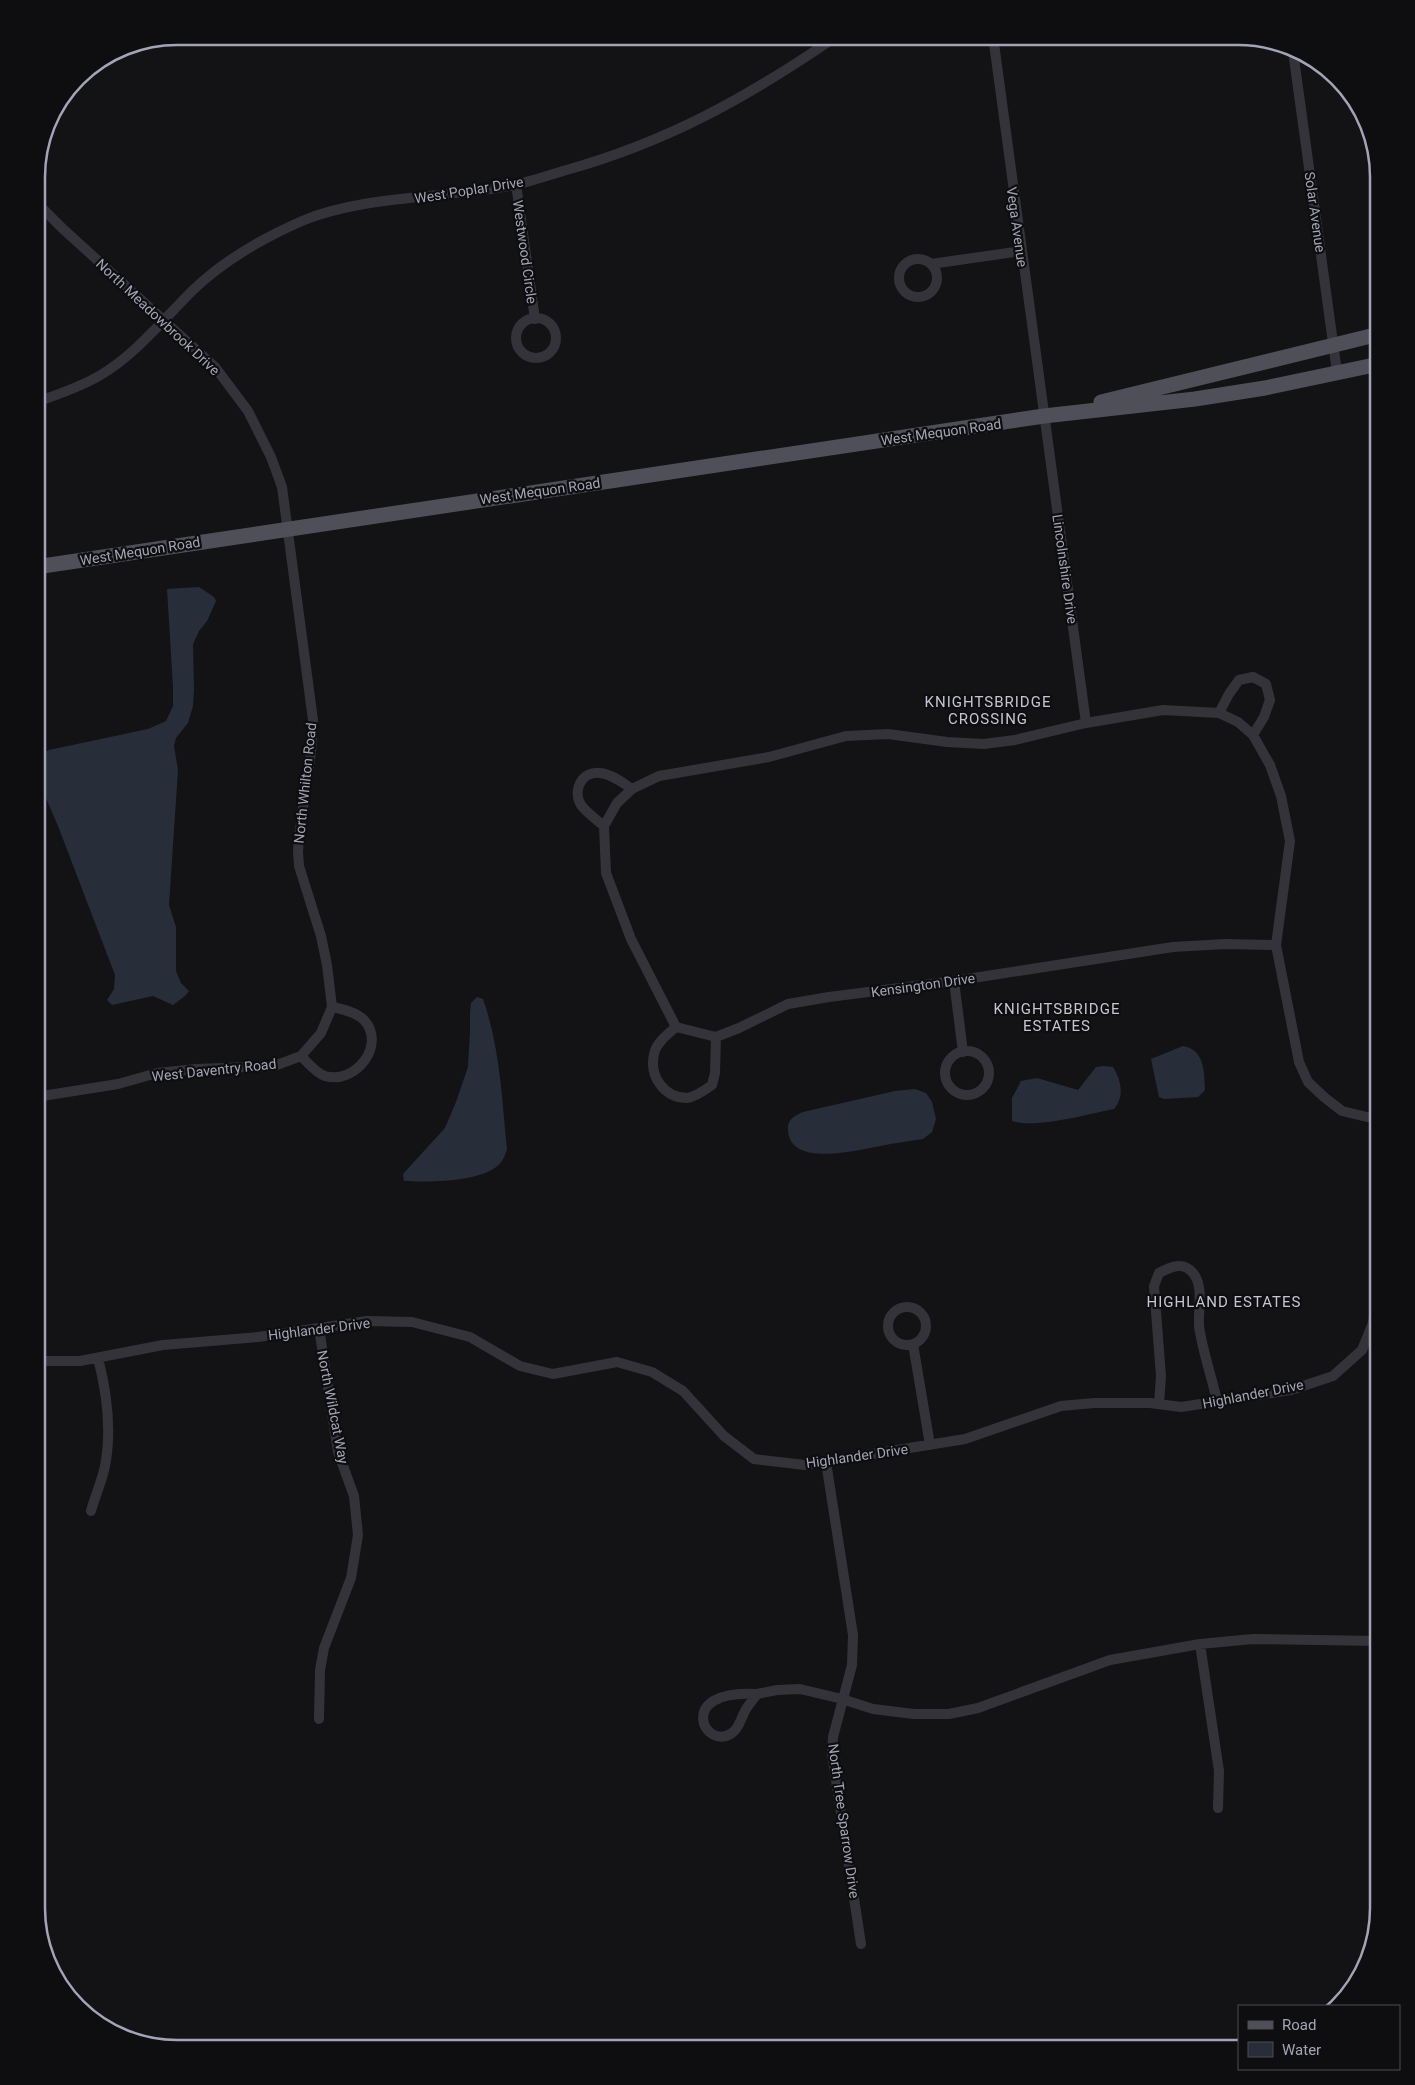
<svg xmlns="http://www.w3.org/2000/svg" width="1415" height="2085" font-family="Roboto,sans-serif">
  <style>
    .water { fill: #282e39 }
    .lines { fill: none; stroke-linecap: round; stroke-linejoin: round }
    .street { stroke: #34333a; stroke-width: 10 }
    .primary { stroke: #4f4f59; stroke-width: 15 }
    .labels { text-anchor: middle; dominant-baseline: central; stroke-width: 4.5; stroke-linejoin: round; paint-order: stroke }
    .street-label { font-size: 14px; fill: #a3a5b6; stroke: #0e0e10 }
    .neighbourhood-label { font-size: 15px; letter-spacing: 1px; fill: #c5c5d2; stroke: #0e0e10 }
    .rim { fill: none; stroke: #a3a5b6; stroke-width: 2.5 }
  </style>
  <rect width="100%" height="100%" fill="#131315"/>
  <path class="water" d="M199,587L214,597L216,601L207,621L199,631L193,644L194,690L193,706L188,723L176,738L174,746L178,770L169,905L176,927V971L181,983L189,991L185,996L173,1005L153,996L112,1005L107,1000L114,989L115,975L58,826L42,789L38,779V755L49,750L148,729L166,721L173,706V686L167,589Z
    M477,997L483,999C500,1047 502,1100 507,1150C505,1154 504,1158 502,1161C487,1183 428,1182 404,1181L403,1174L445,1128L456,1102L468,1067L470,1031V1013L471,1003Z
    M1183,1046C1205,1050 1204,1072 1205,1090L1198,1097L1164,1099L1159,1097L1151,1059Z
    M1104,1066L1113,1067C1121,1080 1125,1096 1114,1109C1088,1114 1036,1129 1012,1121V1098L1021,1081L1037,1078L1078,1090L1096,1067Z
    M915,1089L926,1093L932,1102L936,1119L932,1132L923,1139C909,1141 894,1143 880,1146C858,1150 786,1169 788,1127C788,1119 796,1115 803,1112L895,1091Z"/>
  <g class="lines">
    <path class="street" d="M993,36L1086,723
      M1293,51L1337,372
      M516,184L535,319
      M899 278a19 19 0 1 1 38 0a19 19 0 1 1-38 0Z
      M931,264L1021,251
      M516 338a20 20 0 1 1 40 0a20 20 0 1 1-40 0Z
      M36,402C57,395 80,387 99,376C135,355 163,320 192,291C223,261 263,238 302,221C364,195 449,198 515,185C531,181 547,176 563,171C668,142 748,97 837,36
      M1219,713L1229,694L1239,680L1253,677L1266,684L1270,700L1264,717L1253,735
      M604,826C597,820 587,813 581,805C572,790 582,771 600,773C612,774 623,783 632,789
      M1276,945L1225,944L1173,947L954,981L829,997L788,1004L739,1028L716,1037L676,1027L631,939L606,873L604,826L617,803L632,789L659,776L769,757L846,736L888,734L947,742L984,744L1015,740L1086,723L1163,710L1219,713L1238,722L1253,735L1270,765L1281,796L1290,841L1276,945L1299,1062L1308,1082L1324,1097L1342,1111L1367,1117H1379
      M954,981L963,1052
      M676,1027C668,1034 656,1043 654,1054C649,1076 664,1098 687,1098C696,1097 705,1090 712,1085L715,1073L716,1037
      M945 1073a22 22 0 1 1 44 0a22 22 0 1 1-44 0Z
      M301,1056C308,1063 316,1073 325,1076C355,1085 387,1045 364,1020C356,1012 342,1009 332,1007
      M36,1097L118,1084L157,1073L196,1069L274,1066L301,1056L321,1033L332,1007L327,965L321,936L299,866L298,852L299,837L311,752L313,720L282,487L271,457L248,411L215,367L62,228L37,203
      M888 1326a19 19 0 1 1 38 0a19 19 0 1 1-38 0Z
      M913,1344L930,1445
      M36,1361H80L163,1345L258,1337L367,1321L412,1322L470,1337L520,1366L553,1374L617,1362L652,1372L683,1391L724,1436L754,1459L805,1465L965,1439L1061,1406L1094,1403H1150L1181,1407L1291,1390L1333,1376L1362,1350L1373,1323L1379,1278
      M1159,1404L1161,1376L1154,1286L1159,1273C1170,1267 1183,1261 1193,1273C1204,1286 1198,1310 1199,1326C1202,1349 1212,1378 1217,1401
      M826,1462L853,1635L852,1665L833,1737L832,1754L861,1944
      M91,1511C95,1496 102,1481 105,1466C112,1430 107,1393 98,1358
      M1200,1644L1219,1771L1218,1808
      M757,1694C753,1700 747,1706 744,1713C740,1721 739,1728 732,1733C704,1752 675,1689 756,1694H757L777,1690L800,1689L842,1699L873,1709L914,1714H949L978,1708L1110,1660L1200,1644L1253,1639L1379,1641
      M319,1719L320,1670L324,1648L351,1578L358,1535L354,1496L338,1452L319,1328"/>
    <path class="primary" d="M1101,402L1379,334
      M36,567L1044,416L1195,399L1265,388L1379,364"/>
  </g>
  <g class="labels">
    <g class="street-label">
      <text transform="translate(469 190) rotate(-9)">West Poplar Drive</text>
      <text transform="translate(1315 212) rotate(82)">Solar Avenue</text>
      <text transform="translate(1017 227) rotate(82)">Vega Avenue</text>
      <text transform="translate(525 252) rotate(82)">Westwood Circle</text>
      <text transform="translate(158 317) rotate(43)">North Meadowbrook Drive</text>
      <text transform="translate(941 432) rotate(-8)">West Mequon Road</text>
      <text transform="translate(540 491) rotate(-8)">West Mequon Road</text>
      <text transform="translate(140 551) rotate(-9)">West Mequon Road</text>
      <text transform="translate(1065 569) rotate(82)">Lincolnshire Drive</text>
      <text transform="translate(305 783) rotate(-84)">North Whilton Road</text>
      <text transform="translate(923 985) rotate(-8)">Kensington Drive</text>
      <text transform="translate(214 1070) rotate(-6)">West Daventry Road</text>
      <text transform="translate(319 1329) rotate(-7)">Highlander Drive</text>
      <text transform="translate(1253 1394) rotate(-11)">Highlander Drive</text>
      <text transform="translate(333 1407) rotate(79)">North Wildcat Way</text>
      <text transform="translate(857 1456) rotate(-8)">Highlander Drive</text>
      <text transform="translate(844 1821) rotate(82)">North Tree Sparrow Drive</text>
    </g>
    <g class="neighbourhood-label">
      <text x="988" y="702">KNIGHTSBRIDGE<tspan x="988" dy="17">CROSSING</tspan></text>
      <text x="1057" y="1009">KNIGHTSBRIDGE<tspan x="1057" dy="17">ESTATES</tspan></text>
      <text x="1224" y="1302">HIGHLAND ESTATES</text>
    </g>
  </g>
  <path d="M0 0H1415V2085H0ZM177 45H1238A132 132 0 0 1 1370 177V1908A132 132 0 0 1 1238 2040H177A132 132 0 0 1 45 1908V177A132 132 0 0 1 177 45Z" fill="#0e0e10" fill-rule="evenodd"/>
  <path class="rim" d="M177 45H1238A132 132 0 0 1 1370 177V1908A132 132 0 0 1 1238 2040H177A132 132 0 0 1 45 1908V177A132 132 0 0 1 177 45Z"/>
  <rect x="1238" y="2005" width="162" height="65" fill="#0e0e10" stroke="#4a4a52"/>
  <rect x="1248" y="2021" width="25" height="8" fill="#4f4f59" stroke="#4a4a52"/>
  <text x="1282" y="2030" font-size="15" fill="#a3a5b6">Road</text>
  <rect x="1248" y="2042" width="25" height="15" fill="#282e39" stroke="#4a4a52"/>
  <text x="1282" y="2055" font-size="15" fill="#a3a5b6">Water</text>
</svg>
